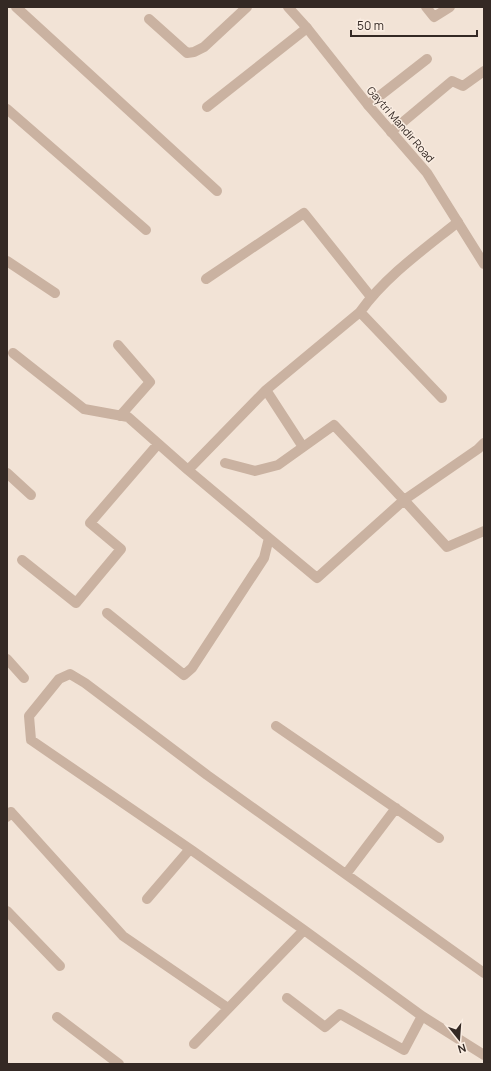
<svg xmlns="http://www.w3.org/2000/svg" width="491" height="1071" font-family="Manrope,sans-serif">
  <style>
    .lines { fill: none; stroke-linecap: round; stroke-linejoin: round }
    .minor { stroke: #cab2a1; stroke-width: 10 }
    .tertiary { stroke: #cab2a1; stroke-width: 10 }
    .labels { text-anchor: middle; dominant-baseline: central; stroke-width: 3; stroke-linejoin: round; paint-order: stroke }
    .street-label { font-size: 11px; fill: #342924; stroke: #faede2 }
  </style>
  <rect width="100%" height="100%" fill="#f2e3d6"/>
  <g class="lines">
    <path class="minor" d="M16,7L217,191
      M426,7L434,17L450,7
      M149,19L187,53L194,52L204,47L247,7
      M368,105L427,59
      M207,107L307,28
      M7,109L146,230
      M391,132L452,81L463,86L484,71
      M7,261L55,293
      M206,279L304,213L371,297
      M360,312L442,398
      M118,345L150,382L120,416
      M13,353L84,409L128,417L188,470L269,538L264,558L192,668L184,675L107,613
      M303,447L266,390L360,312C386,276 423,250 458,222
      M225,463L255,471L278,465L334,425L404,500L447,547L484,531
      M188,470L266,390
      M7,473L31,495
      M269,538L317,578L404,500L478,449L484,443
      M22,560L76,603L121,549L90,523L158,444
      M7,659L24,678
      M276,726L439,838
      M7,817L11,812L123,936L228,1008
      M190,849L304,930L422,1016
      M346,874L396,808
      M147,899L190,849L31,740L29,716L59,679L70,674L85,683L207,775L484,973
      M7,911L60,966
      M287,998L325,1027L340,1014L404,1050L422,1016L484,1055
      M57,1017L119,1064
      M194,1044L304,930"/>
    <path class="tertiary" d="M288,7L307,28L368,105L427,173L484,264"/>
  </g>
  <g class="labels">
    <g class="street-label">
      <text transform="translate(401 124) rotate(49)">Gaytri Mandir Road</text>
    </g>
  </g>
  <rect width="491" height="1071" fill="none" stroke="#342924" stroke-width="16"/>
  <g transform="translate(459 1039) rotate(163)" stroke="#faede2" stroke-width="3" paint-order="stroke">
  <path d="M0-3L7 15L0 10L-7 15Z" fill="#342924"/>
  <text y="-6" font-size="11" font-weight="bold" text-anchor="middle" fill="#342924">N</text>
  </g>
  <path d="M351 30v6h126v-6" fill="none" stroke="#342924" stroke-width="2"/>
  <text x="357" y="30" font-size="12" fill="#342924" stroke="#faede2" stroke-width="3" paint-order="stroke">50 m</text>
</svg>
